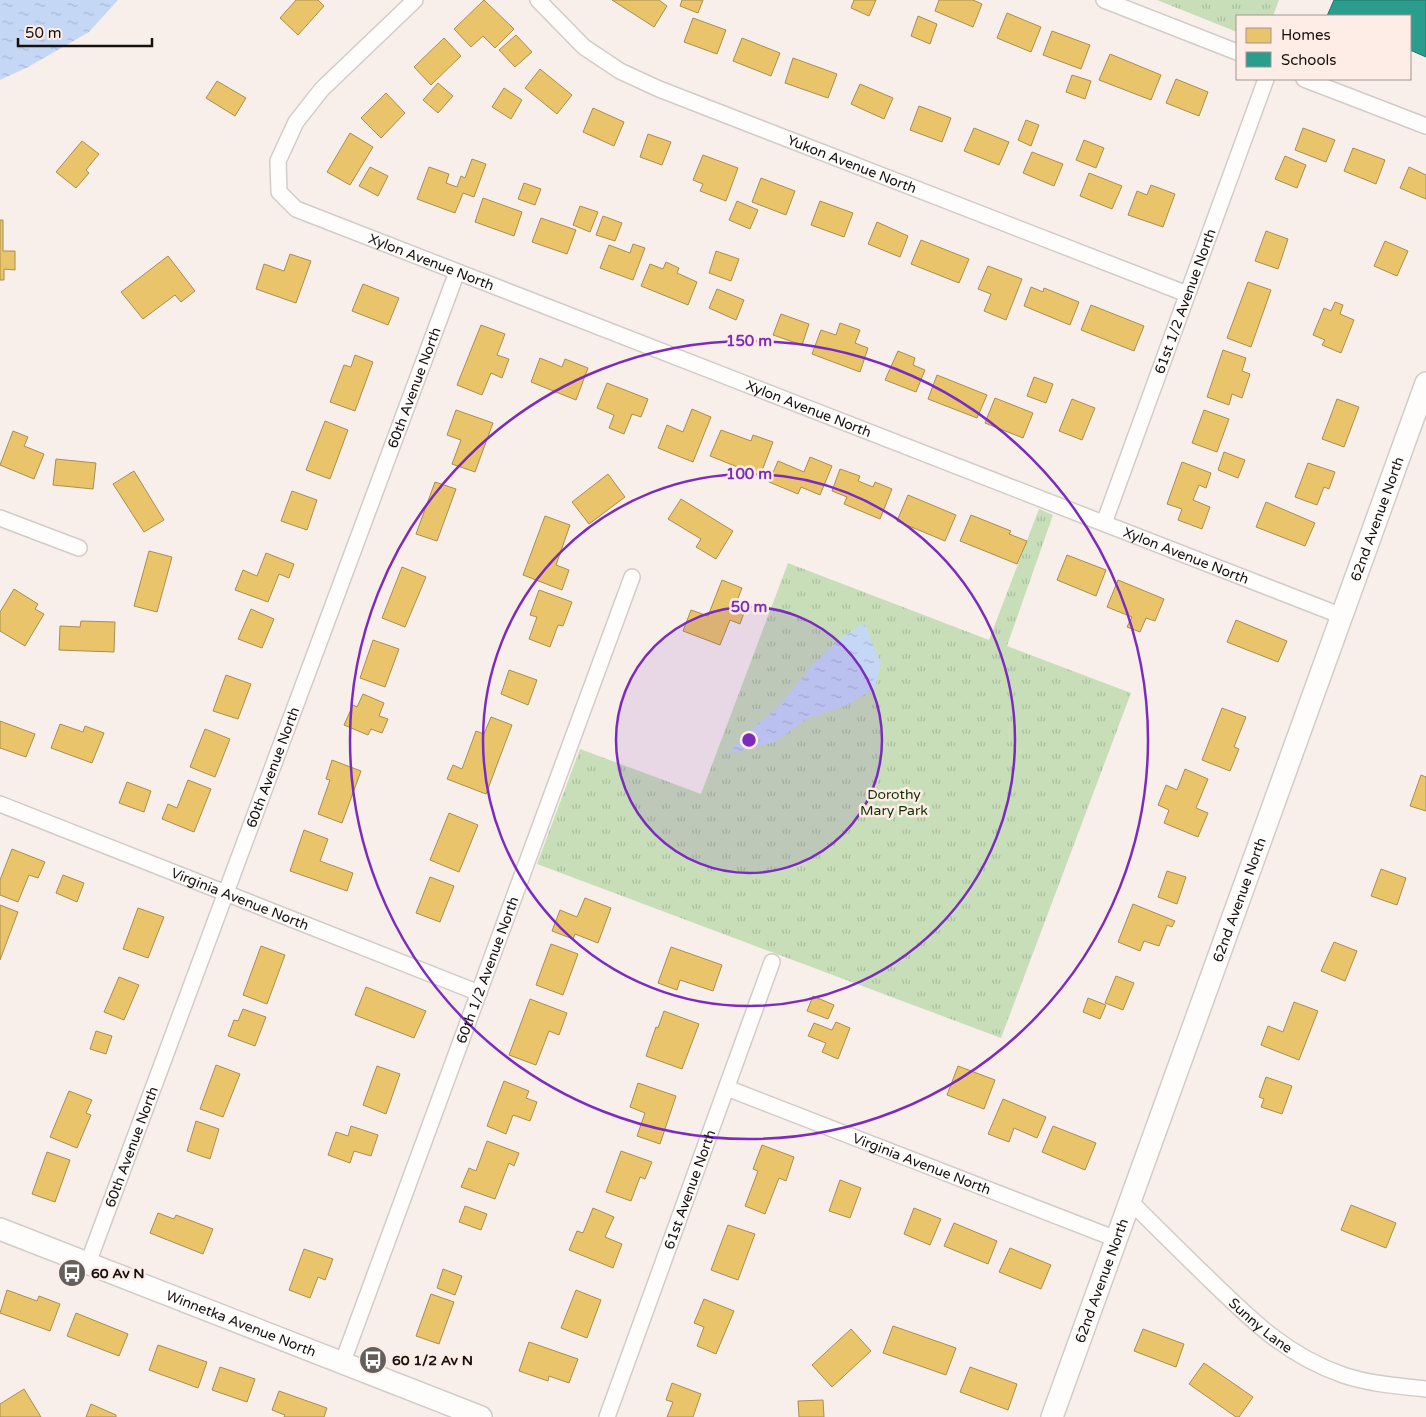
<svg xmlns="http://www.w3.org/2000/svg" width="1426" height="1417" font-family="'Varela Round',sans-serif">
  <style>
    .park { fill: url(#park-tufts) }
    .water { fill: url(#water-ripples) }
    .homes { fill: #e9c46a; stroke: #aa8e4f }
    .schools { fill: #2a9d8f; stroke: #247369 }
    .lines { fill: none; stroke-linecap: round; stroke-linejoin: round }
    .street-casing { stroke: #d2ccc9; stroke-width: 18 }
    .secondary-casing { stroke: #d2ccc9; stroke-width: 24 }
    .street { stroke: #fefdfc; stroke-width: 15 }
    .secondary { stroke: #fefdfc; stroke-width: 21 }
    .ring { fill: none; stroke: #7b2cbf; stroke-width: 2.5 }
    .labels { text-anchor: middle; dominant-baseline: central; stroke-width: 5; stroke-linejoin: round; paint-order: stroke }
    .street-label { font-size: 14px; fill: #16110f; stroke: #fdede6 }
    .park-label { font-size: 14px; fill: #0e3200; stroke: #fdede6 }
    .poi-label { font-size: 14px; font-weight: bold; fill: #16110f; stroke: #fdede6; text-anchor: start }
    .centre { fill: #7b2cbf; stroke: #fdede6; stroke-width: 2.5 }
    .ring-label { font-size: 15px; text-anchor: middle; font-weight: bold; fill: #7b2cbf; stroke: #fdede6; stroke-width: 5; stroke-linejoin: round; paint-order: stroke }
  </style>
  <defs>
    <pattern id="park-tufts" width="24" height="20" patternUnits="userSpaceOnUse" patternTransform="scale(1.25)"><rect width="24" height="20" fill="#c7deb8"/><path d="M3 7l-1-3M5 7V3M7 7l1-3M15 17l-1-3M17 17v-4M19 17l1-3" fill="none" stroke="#aabd9d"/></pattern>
    <pattern id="water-ripples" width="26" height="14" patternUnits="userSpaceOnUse" patternTransform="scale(1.25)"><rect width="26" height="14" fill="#c4d7f5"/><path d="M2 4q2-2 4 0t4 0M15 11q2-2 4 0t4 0" fill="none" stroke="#a8b8d1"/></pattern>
  </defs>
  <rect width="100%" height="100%" fill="#f8efeb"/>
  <path class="park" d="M1157,0H1279L1273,16H1237V32Z
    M1039,509L1053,515L1007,646L1131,693L1001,1038L537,864L580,749L701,794L788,563L989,640Z"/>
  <path class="water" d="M0,0H118L89,32L28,67L0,80Z
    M864,623L881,663L875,688L847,705L806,719L775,742L727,754L745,734L776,709L812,666L842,637Z"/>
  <path class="homes" d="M296,0H318L324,6L298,35L280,18Z
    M484,0L514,29L495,48L483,36L471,47L454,29Z
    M612,0H659L667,6L654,27Z
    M682,0H703L698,13L680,6Z
    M854,0H876L869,16L851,8Z
    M939,0H973L982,4L973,27L935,11Z
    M1007,13L1041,27L1031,52L997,38Z
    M918,16L937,24L930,44L911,36Z
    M693,18L726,30L717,54L684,42Z
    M1052,31L1090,45L1081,69L1043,55Z
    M516,35L532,52L515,67L499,50Z
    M444,38L461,56L431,85L414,67Z
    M742,38L780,53L771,76L733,61Z
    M1110,54L1161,75L1151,100L1099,80Z
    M793,58L837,74L828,98L785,83Z
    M540,69L572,95L557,114L525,88Z
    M1072,75L1091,81L1085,99L1066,92Z
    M1176,79L1208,92L1199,116L1166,103Z
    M217,81L246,98L235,116L206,98Z
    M438,83L453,96L438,113L423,100Z
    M860,84L893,98L884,119L851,104Z
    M504,88L522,100L511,119L492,107Z
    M386,93L405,113L381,138L361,118Z
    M919,106L951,118L942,142L910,130Z
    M593,108L624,122L614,146L583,132Z
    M1026,120L1039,125L1031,146L1018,140Z
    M974,128L1009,142L999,165L964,151Z
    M1303,128L1335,140L1326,162L1295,150Z
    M350,133L373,147L350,185L327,172Z
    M648,134L671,142L662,165L640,157Z
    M1084,140L1104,148L1096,168L1076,160Z
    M82,141L99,154L86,170L89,173L76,188L56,172Z
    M1353,148L1385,160L1376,184L1344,171Z
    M1032,152L1063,164L1054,186L1023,173Z
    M703,155L738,168L726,201L700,191L703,184L693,180Z
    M1285,156L1306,165L1297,188L1275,179Z
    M472,159L486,164L474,197L463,193L455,213L417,199L429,167L449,174L446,183L457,187L461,176L465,178Z
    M370,167L388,176L378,196L359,186Z
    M1409,167L1426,175V199L1400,188Z
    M1089,173L1122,186L1112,209L1080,196Z
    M761,178L795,191L786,215L752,202Z
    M524,183L541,189L535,205L518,199Z
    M1151,185L1175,194L1163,227L1128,215L1137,191L1147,195Z
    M483,198L522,212L514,236L475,222Z
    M737,201L758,210L750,229L729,220Z
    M820,201L853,213L844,237L811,225Z
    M580,206L598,212L590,232L573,225Z
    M603,216L622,223L615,241L596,235Z
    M541,218L576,230L567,254L532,242Z
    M0,220H3V251H15V270L4,269V280H0Z
    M877,222L908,236L900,257L868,244Z
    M1266,231L1288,239L1278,269L1255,261Z
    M921,240L969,259L959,283L911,264Z
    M1385,241L1408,251L1397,276L1374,266Z
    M633,244L645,248L633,280L600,268L609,245L630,253Z
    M716,251L739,259L731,281L709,273Z
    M290,254L311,261L296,303L256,289L264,264L284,271Z
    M168,256L195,291L181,302L175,295L143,319L121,292Z
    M666,262L679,268L677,273L697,282L688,305L641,286L650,264L663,269Z
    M988,266L1022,279L1006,320L984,311L991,294L978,289Z
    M1248,282L1271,290L1251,347L1227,338Z
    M363,284L399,298L388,325L352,311Z
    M1031,287L1043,292L1044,288L1079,302L1070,325L1024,306Z
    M717,289L744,300L736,320L709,308Z
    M1335,302L1343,305L1340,314L1354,320L1341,353L1322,345L1325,340L1313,335L1324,308L1331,311Z
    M1091,305L1144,326L1134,351L1081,330Z
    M781,314L809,324L802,345L773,335Z
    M840,323L860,330L855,343L868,348L860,372L812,354L821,330L836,335Z
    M481,325L505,334L497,355L509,359L502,378L491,373L482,395L457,385Z
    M1223,350L1246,358L1242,371L1250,374L1242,398L1232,394L1229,405L1207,397Z
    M898,351L915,358L913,365L925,370L916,392L885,380Z
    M355,355L373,362L355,411L330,402L344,365L351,367Z
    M540,358L562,367L565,359L588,368L576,400L531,382Z
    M937,375L987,395L977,418L928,399Z
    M1034,377L1053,384L1046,403L1027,396Z
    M607,383L648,399L641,417L632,414L624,434L609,428L614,415L597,408Z
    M995,398L1033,413L1023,438L985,423Z
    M1072,399L1095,408L1082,440L1059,431Z
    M1337,399L1359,407L1344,447L1322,439Z
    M692,409L711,417L693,462L658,448L667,425L683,432Z
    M456,410L493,423L475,472L452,464L461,440L447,435Z
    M1204,410L1229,419L1217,452L1192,443Z
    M325,421L348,430L330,479L306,470Z
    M721,430L751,441L753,435L773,442L760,476L710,456Z
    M13,431L28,437L24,446L44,454L34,479L0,465Z
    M1224,452L1245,460L1238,478L1218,470Z
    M810,457L832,466L820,495L801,487L798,494L769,482L778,461L804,472Z
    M56,459L96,463L93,489L53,485Z
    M1182,462L1211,473L1206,488L1199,485L1193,500L1210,507L1202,529L1178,520L1182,509L1167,504Z
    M1308,463L1335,472L1329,489L1324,487L1317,505L1295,497Z
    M840,469L860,476L858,481L873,487L875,482L892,489L880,519L844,504L847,497L832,491Z
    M134,471L164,520L144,532L113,484Z
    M608,474L625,497L589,524L572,502Z
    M435,482L456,489L437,541L416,534Z
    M292,491L317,500L307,530L281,521Z
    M908,495L956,515L945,541L897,521Z
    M681,499L733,531L716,559L696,547L701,539L668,519Z
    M1266,502L1315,523L1305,546L1256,527Z
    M971,515L1011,531L1009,534L1027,541L1017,564L960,541Z
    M545,516L570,525L556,565L569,570L562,590L523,575Z
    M149,551L172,557L157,612L134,606Z
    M266,553L294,564L289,578L279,574L268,602L235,590L243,570L257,576Z
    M1067,555L1106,570L1096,596L1057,580Z
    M402,567L426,577L405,627L382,618Z
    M722,580L742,588L735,606L745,610L740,624L730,620L720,645L683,631L691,610L708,616Z
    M1118,580L1164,599L1155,621L1146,618L1140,632L1127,627L1132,617L1107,607Z
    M14,589L38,604L35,609L44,614L25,646L0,631V612Z
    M539,590L572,602L563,626L558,625L550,647L529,639L537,617L530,615Z
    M251,609L274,619L262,648L238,639Z
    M1236,620L1287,641L1278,662L1227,642Z
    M81,621L115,622L114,652L59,650L60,626L80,627Z
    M373,640L399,649L385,687L360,678Z
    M509,670L537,680L528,705L501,694Z
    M226,675L251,684L238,719L213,711Z
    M363,694L384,703L379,716L388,719L382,733L371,729L368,735L344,725L353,705L357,707Z
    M1222,708L1246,717L1234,747L1239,749L1230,771L1202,760Z
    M491,717L512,725L486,794L447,779L453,765L462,769L476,731L484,734Z
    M0,721L35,734L26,757L0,748Z
    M60,724L83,732L85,726L104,733L92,763L51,748Z
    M205,729L230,739L215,777L190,767Z
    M332,760L361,771L342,823L318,814L330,780L326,779Z
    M1185,769L1208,779L1196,808L1208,813L1198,837L1164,823L1169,810L1158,805L1166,785L1177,790Z
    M1421,775L1426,777V811L1410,806Z
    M188,780L211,789L194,832L162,819L168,804L177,808Z
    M127,782L151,791L144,812L119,803Z
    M449,813L478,825L459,872L430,860Z
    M304,830L328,839L320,861L353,873L347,891L290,871Z
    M12,849L45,862L38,878L29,875L18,902L0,895V880Z
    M1381,869L1406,878L1397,905L1371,896Z
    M1167,871L1186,877L1177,904L1158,897Z
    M63,875L84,883L77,902L56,893Z
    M430,877L454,886L440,922L416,913Z
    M585,898L611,908L598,943L575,934L573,939L552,931L560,910L577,917Z
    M1133,904L1175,921L1172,927L1167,925L1159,946L1144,941L1140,951L1118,942Z
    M0,905L18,912L0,960Z
    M138,908L164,917L148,958L123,949Z
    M1334,942L1357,951L1345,981L1321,971Z
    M551,944L578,954L563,995L536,985Z
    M261,946L285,955L267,1004L243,995Z
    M671,947L722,965L713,991L680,980L677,990L658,983Z
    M1116,976L1134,983L1123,1010L1105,1003Z
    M119,977L139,985L124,1020L104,1012Z
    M366,987L426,1011L414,1038L355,1015Z
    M813,996L834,1005L828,1019L807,1011Z
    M1088,998L1106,1005L1100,1019L1083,1012Z
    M530,999L567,1013L559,1035L549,1031L536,1065L509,1055Z
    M1294,1002L1318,1011L1299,1060L1261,1045L1268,1026L1283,1032Z
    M243,1009L266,1017L255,1046L228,1036L234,1020L238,1021Z
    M664,1011L699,1024L682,1069L646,1056L656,1027L658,1028Z
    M836,1022L850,1028L838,1059L822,1052L826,1043L808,1036L814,1023L832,1030Z
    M96,1031L112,1036L106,1054L90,1049Z
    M216,1065L240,1074L223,1117L200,1109Z
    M377,1066L400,1074L386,1114L363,1105Z
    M958,1066L995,1080L984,1109L947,1095Z
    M1266,1077L1292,1086L1282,1114L1261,1107L1264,1099L1259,1097Z
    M504,1081L529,1091L526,1098L537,1102L530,1121L513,1115L506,1134L487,1126Z
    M638,1083L676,1096L660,1144L637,1136L645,1113L630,1107Z
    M69,1091L92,1100L86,1113L91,1115L77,1148L50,1137Z
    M1003,1099L1046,1117L1037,1138L1014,1128L1009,1142L988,1134Z
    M196,1121L219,1129L210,1159L187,1151Z
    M351,1126L378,1135L371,1156L354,1151L350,1163L328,1155L336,1132L348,1136Z
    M1053,1126L1096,1143L1085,1170L1042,1152Z
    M487,1141L519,1153L514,1166L509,1163L495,1199L461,1187L469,1168L476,1171Z
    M762,1145L794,1157L786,1181L779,1178L765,1214L745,1206L758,1171L753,1169Z
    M621,1151L652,1162L645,1179L640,1177L631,1201L606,1192Z
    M47,1152L70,1160L55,1202L32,1194Z
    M840,1180L861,1188L850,1218L829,1211Z
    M1351,1205L1396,1223L1386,1248L1341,1230Z
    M465,1206L487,1214L481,1230L459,1222Z
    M593,1208L614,1217L605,1237L622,1244L613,1268L569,1250L577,1231L583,1233Z
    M914,1208L941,1219L930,1245L904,1234Z
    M158,1213L174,1219L176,1215L213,1229L203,1254L150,1233Z
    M954,1223L997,1241L988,1264L944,1246Z
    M728,1225L755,1234L738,1280L711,1270Z
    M1010,1248L1051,1265L1041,1289L999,1272Z
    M304,1249L333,1259L325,1280L318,1277L310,1298L289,1290Z
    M443,1269L462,1276L455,1295L437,1288Z
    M7,1290L37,1301L39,1296L60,1304L50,1331L0,1313Z
    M576,1290L601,1300L587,1338L561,1328Z
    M431,1294L454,1302L439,1344L416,1336Z
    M704,1299L734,1311L716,1354L697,1346L704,1327L694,1323Z
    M76,1313L128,1334L119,1356L67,1336Z
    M893,1326L956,1348L946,1375L883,1353Z
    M851,1329L871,1351L832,1387L812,1365Z
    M1143,1329L1184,1344L1176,1367L1134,1351Z
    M529,1342L578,1359L569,1383L549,1376L548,1381L519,1371Z
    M158,1345L207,1362L198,1388L149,1370Z
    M1204,1363L1253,1397L1239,1417H1236L1189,1384Z
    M220,1367L255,1379L247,1402L212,1390Z
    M970,1367L1017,1384L1008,1410L960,1392Z
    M672,1383L701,1394L693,1417H667L673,1402L666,1400Z
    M24,1389L41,1417H0V1404Z
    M279,1391L327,1408L324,1417H284L285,1415L272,1410Z
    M823,1400L824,1417H799L798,1401Z
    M91,1404L116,1415V1417H86Z"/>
  <path class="schools" d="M1334,0H1426V57L1410,50V16H1327Z"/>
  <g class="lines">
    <g class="street-casing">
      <g id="street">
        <path id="s1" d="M415,0L322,89L296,122L278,161L279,192L296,209L1342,616"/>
        <path id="s2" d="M538,0L584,47L620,71L659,89L1187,294"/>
        <path d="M1104,0L1237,52"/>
        <path d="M1304,79L1426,126"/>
        <path d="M0,518L79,548"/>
        <path id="s3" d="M1104,523L1266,79"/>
        <path id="s4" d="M0,804L479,993"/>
        <path id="s5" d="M727,1088L1116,1239"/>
        <path id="s6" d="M1129,1200C1155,1226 1180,1251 1206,1276C1248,1317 1285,1355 1343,1375C1370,1384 1398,1386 1426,1389"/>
        <path id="s7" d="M88,1263L457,272"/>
        <path id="s8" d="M342,1364L632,577"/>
        <path id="s9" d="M607,1417L772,962"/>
      </g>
    </g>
    <g class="secondary-casing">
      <g id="secondary">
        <path id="s10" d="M0,1229L481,1417"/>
        <path id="s11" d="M1052,1417L1426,383"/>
      </g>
    </g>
    <use href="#street" class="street"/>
    <use href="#secondary" class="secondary"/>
  </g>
  <circle cx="749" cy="740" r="133" fill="#7b2cbf" fill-opacity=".12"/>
  <g class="ring">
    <circle cx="749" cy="740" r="133"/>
    <circle cx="749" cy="740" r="266"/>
    <circle cx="749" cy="740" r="399"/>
  </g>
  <defs>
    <g id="bus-disc" transform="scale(1.4375)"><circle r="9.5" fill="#655f5c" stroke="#fdede6"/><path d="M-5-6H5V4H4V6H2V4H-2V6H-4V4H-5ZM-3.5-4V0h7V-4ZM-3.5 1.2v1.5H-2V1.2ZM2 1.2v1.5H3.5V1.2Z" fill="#fff"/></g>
  </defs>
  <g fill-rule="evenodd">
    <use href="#bus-disc" x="72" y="1273"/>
    <use href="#bus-disc" x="373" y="1360"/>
  </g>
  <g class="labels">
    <g class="street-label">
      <text stroke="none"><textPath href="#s2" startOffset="359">Yukon Avenue North</textPath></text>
      <text stroke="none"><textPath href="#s1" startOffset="414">Xylon Avenue North</textPath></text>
      <text stroke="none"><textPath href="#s3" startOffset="236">61st 1/2 Avenue North</textPath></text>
      <text stroke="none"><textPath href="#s7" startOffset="934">60th Avenue North</textPath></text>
      <text stroke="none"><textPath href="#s1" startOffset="819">Xylon Avenue North</textPath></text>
      <text stroke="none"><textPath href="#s11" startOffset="955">62nd Avenue North</textPath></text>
      <text stroke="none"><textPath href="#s1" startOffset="1224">Xylon Avenue North</textPath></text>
      <text stroke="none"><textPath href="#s7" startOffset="529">60th Avenue North</textPath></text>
      <text stroke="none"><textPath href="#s4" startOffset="258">Virginia Avenue North</textPath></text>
      <text stroke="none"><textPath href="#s11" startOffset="550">62nd Avenue North</textPath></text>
      <text stroke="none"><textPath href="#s8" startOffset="420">60th 1/2 Avenue North</textPath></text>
      <text stroke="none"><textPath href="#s7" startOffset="124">60th Avenue North</textPath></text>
      <text stroke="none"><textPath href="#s5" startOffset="209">Virginia Avenue North</textPath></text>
      <text stroke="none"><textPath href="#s9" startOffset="242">61st Avenue North</textPath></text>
      <text stroke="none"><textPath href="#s11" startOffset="145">62nd Avenue North</textPath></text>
      <text stroke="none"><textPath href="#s10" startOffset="259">Winnetka Avenue North</textPath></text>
      <text stroke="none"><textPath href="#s6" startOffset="182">Sunny Lane</textPath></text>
    </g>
    <g class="park-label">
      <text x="894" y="794">Dorothy<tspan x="894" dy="16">Mary Park</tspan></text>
    </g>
    <g class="poi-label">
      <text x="91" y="1273">60 Av N</text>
      <text x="392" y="1360">60 1/2 Av N</text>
    </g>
  </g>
  <circle cx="749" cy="740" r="8" class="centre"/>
  <g class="ring-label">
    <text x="749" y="346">150 m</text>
    <text x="749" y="479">100 m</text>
    <text x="749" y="612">50 m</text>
  </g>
  <rect x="1236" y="15" width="175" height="65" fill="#fdede6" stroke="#a19590"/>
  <rect x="1246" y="28" width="25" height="15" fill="#e9c46a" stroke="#a19590"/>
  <text x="1281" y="40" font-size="15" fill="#16110f">Homes</text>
  <rect x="1246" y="52" width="25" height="15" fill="#2a9d8f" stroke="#a19590"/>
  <text x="1281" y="65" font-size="15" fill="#16110f">Schools</text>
  <path d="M18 38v8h134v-8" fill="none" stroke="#16110f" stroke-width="2.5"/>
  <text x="25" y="38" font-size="15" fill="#16110f" stroke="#fdede6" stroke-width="4" paint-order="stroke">50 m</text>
</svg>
